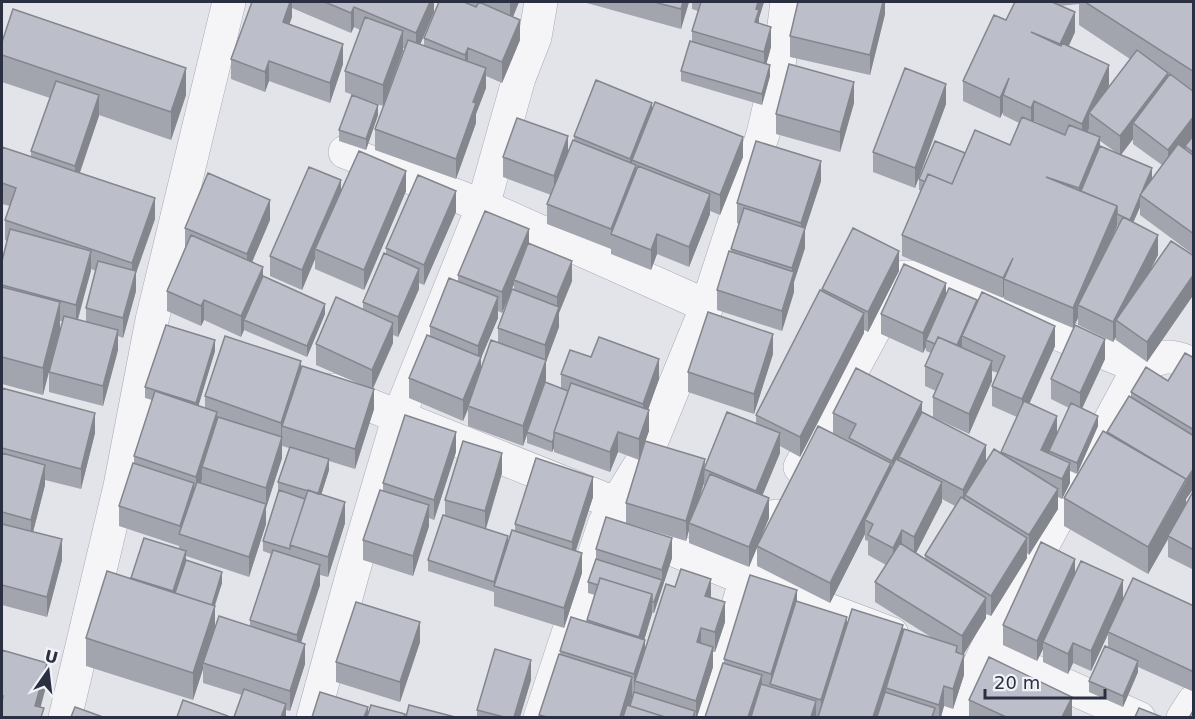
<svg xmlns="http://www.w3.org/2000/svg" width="1195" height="719" font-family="'DejaVu Sans',sans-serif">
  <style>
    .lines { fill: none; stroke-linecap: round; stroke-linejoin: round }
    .minor-casing { stroke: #a7aab4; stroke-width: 34 }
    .minor { stroke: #f5f5f8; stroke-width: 33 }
    .wall { fill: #a2a4ae; fill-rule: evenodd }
    .shaded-wall { fill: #84868d }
    .building { fill: #bcbfca; stroke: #84868d; stroke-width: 1.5 }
  </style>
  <rect width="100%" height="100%" fill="#e2e4ea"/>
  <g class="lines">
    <g class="minor-casing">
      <path id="minor" d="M345,152L483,206L707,306
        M332,390L617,504
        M800,467L900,282L904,277H919L1139,367
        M629,532L746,579L892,634
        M986,650L1139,718
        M65,718L120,486L152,320L229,2
        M313,718L353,572L399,416L483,206L519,78L535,37L541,2
        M540,718L605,522L646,455L707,306L763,134L779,65L787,2
        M704,718L746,579L776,516
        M955,718L986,650L1139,367C1162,356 1170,352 1194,365
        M1183,718L1194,701"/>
    </g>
    <use href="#minor" class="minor"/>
  </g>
  <path class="wall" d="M252,2H434V12L420,45L424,46V38L439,2H519L513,17L520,40L502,83L486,76V88L476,114V123L456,179L375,150V129L405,49L403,48V51L383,106L345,92V71L360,30L354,27L351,33L292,8V17L289,25L343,64L330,103L269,81L265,92L231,79V59Z
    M583,2H689L681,29Z
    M692,2H764L759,18V23L771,47L766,64L770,76L762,105L681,81V71L692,42V31L698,11L692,9Z
    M885,2V14L870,75L790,57V36Z
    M1015,2H1194V255L1140,215V207L1133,222L1158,255L1150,271L1194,256V294L1147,362L1116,340V337L1113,342L1078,325V318L1073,328L1004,299V296L1003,298L902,256V235L921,191L919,190V179L965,153L1010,145L1019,123L1003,115V112L1000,118L963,101V81L1006,20ZM1079,4V25L1130,59L1108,89L1109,85L1069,46L1075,32L1060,6ZM1034,121L1056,131L1034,122ZM1133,139V144L1162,165L1152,179L1121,155ZM1100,141L1117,153L1100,146ZM1117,225H1118L1111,241L1117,226Z
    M2,42L186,95L171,140L99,115L80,173L155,219L136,273V291L123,338L118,336V350L103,406L49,392V372L63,321H60L43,395L2,384V261L7,241L5,240V220L10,206L2,204V147L31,157V151L50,98L2,82ZM91,269L96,271L86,308V322L78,320Z
    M854,103L840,152L776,134V114Z
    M946,104L915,188L873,172V152Z
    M652,109L743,157L720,215L710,211V214L689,267L657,254L651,270L611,254V249L547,224V204L551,195L503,177V157L568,151L574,140V136Z
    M378,115L366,150L339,141V130Z
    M821,181L805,230V248L794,282V292L782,331L717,310V290L731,252V249L739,224L737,223V203Z
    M341,191H406L364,290L315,269V259L302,290L270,276V256Z
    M456,212L424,285L419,283V289L398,337L393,335V343L373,389L374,409L355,469L329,461V470L321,495L345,523L328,577L320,575V585L301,642L305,664L290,711L286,710V717L242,695L203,683V669L193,700L86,666V638L131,578L179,549V546L119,526V506L134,463V456L152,400L145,398V387L215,351L198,406L205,408V396L301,368L362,385L316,365V344L363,310V302L386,254V248ZM282,439V446L289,448L278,482V492L263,541V551L271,554L250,620V626H215V606L222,583L186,560V556L249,577L266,524V508L282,458Z
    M270,220L252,262L263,276L325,314L307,357L244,330L241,337L204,320L201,326L167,311V291L185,248V228Z
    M529,244L572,281L559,313V327L546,362L545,382L561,388V374L659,379L648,410L649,431L645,441L705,467L756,424V415L822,291V289L899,271L868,332L864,330V333L800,457L780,446V453L762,495L769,518L760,539L849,441L833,433V413L922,412L986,462L1001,454L1017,417L992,406V386L998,373L992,371V381L969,434L933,417V397L936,391L925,386V366L931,353L926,351V347L923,353L881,334V314L946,296L1055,346L1029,404L1057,433L1069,408L1051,399V379L1105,359L1082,408L1098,426L1077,474L1070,471V483L1062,499L1058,497V509L1029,555L1027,553V558L991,616L986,614V618L963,654L964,675L953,709L944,706L941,717H705L724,663V659L797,601L847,624L903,635L934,639L875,602V582L886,565L868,555V541L865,540V534L830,603L757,566V548L749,567L689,543V530L686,541L626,523V503L639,460L618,452L610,472L554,452V448L552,452L527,443V434L523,446L468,426V409L463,421L409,398V378L430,336V326L458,282V275ZM514,284V290L498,328V343L481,369V358L498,318V311L502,313ZM704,483V488L698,502ZM942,499L955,506L925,555V559L916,553L942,502Z
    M773,354L754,414L688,392V372Z
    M1194,358V488L1186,499V503L1194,490V570L1168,557V539L1148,574L1064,526V498L1107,433V432L1131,397V392L1168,381Z
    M2,388L95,433L81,489L45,480V485L33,532L62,560L47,617L2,605Z
    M456,452L434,520L429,518V526L413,576L363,560V540L383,491V483Z
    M502,473L486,529L508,542L515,531V524L593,497L576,551L582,573L564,628L494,606V592L428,571V560L445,516V500Z
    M596,549L672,558L654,613H652L644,640L645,649L711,597L725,622L715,652H713V667L697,717H539V715L560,655V651L587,622L595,595L588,593V582L596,559Z
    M1075,573L1123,598L1194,606V692L1138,667V672L1123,707L1089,692V681L1108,647V634L1091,671L1073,663L1068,674L1043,662V649L1037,661L1003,645V625Z
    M420,642L400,702L336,682V662Z
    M531,680L520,717H477V710Z
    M1072,697V717H969V700Z"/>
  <path class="shaded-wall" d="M290,2H292V17L283,42V22Z
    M430,2H434V12L416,54V33Z
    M510,2H519L510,24Z
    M683,2H689L681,29V9Z
    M758,2H764L759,18V30L755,42L756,9Z
    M883,2H885V14L870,75V55Z
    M354,7V27L351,33V13Z
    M1075,12V32L1060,64V44Z
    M520,20V40L502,83V62Z
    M771,27V47L764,73V52Z
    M403,31V51L383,106V85Z
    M343,44V64L330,103V83Z
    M468,48V68L465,75V55Z
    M269,61V81L265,92V72Z
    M770,65V76L762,105V94Z
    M1109,65V85L1094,117L1089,113V128L1082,144V124Z
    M186,68V95L171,140V112Z
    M486,68V88L476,114V123L456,179V159L473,102Z
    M1168,73V93L1133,123V139L1120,156V136Z
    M1009,78L1003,95V112L1000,118V98Z
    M854,82V103L840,152V132Z
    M946,84V104L915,188V168Z
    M99,95V116L75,186V166Z
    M1034,101V121L1031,128V108Z
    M652,103V123L632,160V173L630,179V159Z
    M378,105V115L366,150V139Z
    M1194,116V137L1168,170V150Z
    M568,136V156L554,196V176Z
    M743,137V157L720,215V195Z
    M1100,137V157L1079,198V188Z
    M821,161V181L805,230V248L794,282V292L782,331V311L792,278V268L801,241V223Z
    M636,165V185L611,234V249V229Z
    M1152,168V179L1140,195Z
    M406,171V191L364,290V270Z
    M341,180V201L315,249V259L302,290V270Z
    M456,191V212L424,285V265Z
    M710,194V214L689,267V247Z
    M1140,196V207L1130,230V220Z
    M155,198V219L136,273V291L123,338V318L132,283V263Z
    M270,200V220L247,274V254Z
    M1117,206V226L1082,307L1078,305V318L1073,328V308Z
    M529,229V249L514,280V284L502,313V292Z
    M657,234V254L651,270V250Z
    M1158,235V255L1122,325L1116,320V337L1113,342V322Z
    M91,251V271L76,325V305Z
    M899,251V271L868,332V312Z
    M1013,258L1004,279V296L1003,298V278Z
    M572,261V281L559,313V327L546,362V380L523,446V426L545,363V345L557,311V297Z
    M263,267V287L244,320V330L241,337V316Z
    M419,269V289L398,337V317Z
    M1194,274V294L1147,362V342Z
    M946,283V303L926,340V347L923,353V333Z
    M498,297V318L481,358V377L468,406V409L463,421V400L478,365V346Z
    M204,300V320L201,326V306Z
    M977,300L962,336V346L954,363V352Z
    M60,302V330L43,395V368Z
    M325,304V314L307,357V346Z
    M864,313V333L800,457V437Z
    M393,323V343L372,390V370Z
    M1055,326V346L1022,420V399Z
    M118,330V350L103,406V386Z
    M773,334V354L754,414V394Z
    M1105,339V359L1080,413V393Z
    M215,340V351L196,414V403Z
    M659,359V379L643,424V404Z
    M301,361V381L282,426V458L266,508V524L249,577V557L266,504V488L281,441V423Z
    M992,361V381L969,434V414Z
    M374,389V409L355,469V449Z
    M922,402V422L899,457V468L892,481V461Z
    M649,410V431L639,460V439Z
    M217,412V432L202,467V479L196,497V477Z
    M95,413V433L81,489V469Z
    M1057,416V436L1049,451V453L1041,470V450Z
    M1098,416V426L1077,474V463Z
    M456,432V452L434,520V500Z
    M618,432V452L610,472V452Z
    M780,433V453L756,511V491Z
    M554,438V448L552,452V442Z
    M986,445V465L965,495V506L963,510V490Z
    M502,453V473L485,531V511Z
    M329,459V470L318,505V495Z
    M705,459L704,483L691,524L689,523V530L686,541V521Z
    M891,463V483L865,520V534L830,603V583Z
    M1070,463V483L1062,499V479Z
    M45,465V485L31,540V520Z
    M1194,468V488L1186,499V506L1168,536V539L1148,574V547Z
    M593,477V497L572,562V542Z
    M942,482V502L914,557V537Z
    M194,483V503L180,534V526Z
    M1058,489V509L1029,555V535Z
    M769,498V518L749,567V547Z
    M345,502V523L328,577V557Z
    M429,505V526L413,576V556Z
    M902,530V551L893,568V548Z
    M508,536V547L494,586V582Z
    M672,538V558L654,613V602L662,580V570Z
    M1027,538V558L991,616V596Z
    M62,539V560L47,617V597Z
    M186,551V571L175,604L173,591Z
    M582,553V573L564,628V608Z
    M1075,559V579L1043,642V649L1037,661V641Z
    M320,565V585L297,655V635Z
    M222,572V583L208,625V615Z
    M711,579V599L705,596Z
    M1123,580V600L1108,632V634L1091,671V651Z
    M797,590V610L771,684V674Z
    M652,594V614L639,657V637Z
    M986,598V618L962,657V636Z
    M725,602V622L715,652V632Z
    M215,606V633L203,663V669L193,700V673Z
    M847,617V637L821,717V700Z
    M420,622V642L400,702V682Z
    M903,625V645L886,688V697L880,717H873Z
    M701,628V648L697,642Z
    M645,640V660L635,681L634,695V674Z
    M1073,643V663L1068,674V654Z
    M305,644V664L290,711V691Z
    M713,647V667L697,717H696V701Z
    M964,655V675L953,709V689Z
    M531,660V680L520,717H514Z
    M1138,661V672L1123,707V696Z
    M47,663V683L38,717L35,706Z
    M762,675V695L755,717H748Z
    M632,677V697L626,717H620Z
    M944,686V706L941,717H939V705Z
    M1072,697V717H1062Z
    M816,701V717H811Z
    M286,704V717H281Z
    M368,707V717H364Z"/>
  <path class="building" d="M252,2H290L283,22L343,44L330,83L269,61L265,72L231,59Z
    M325,2H430L416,33L354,7L351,13Z
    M439,2H464L476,7L479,2L520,20L502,62L468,48L465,55L424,38Z
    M654,2H683L681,9Z
    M701,2H758L756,9L759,10L755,22L771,27L764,52L692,31Z
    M798,2H883L870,55L790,36Z
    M1015,2H1052L1075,12L1060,44L1031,32L1061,46L1062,43L1109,65L1082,124L1034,101L1031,108L1003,95L1009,78L1000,98L963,81L994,15L1006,20Z
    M1085,2H1194V72Z
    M13,9L186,68L171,112L2,55V42Z
    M365,17L403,31L383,85L345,71Z
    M408,40L486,68L473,102L476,103L456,159L375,129Z
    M690,41L770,65L762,94L681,71Z
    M1137,50L1168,73L1120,136L1089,113Z
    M789,64L854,82L840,132L776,114Z
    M905,68L946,84L915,168L873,152Z
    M1170,74L1194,92V116L1168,150L1133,123Z
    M596,80L652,103L630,159L574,136Z
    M56,81L99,95L75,166L31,151Z
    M352,95L378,105L366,139L339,130Z
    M655,102L743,137L720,195L632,160Z
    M1022,117L1065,135L1069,125L1100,137L1079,188L1046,177L1117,206L1073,308L1004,279L1013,258L1003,278L902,235L928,174L952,184L975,130L1010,145Z
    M517,118L568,136L554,176L503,157Z
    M1194,135V153L1185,146Z
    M573,140L636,165L611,229L547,204Z
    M756,141L821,161L801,223L737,203Z
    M935,141L965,153L952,184L928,174L925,182L919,179Z
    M1178,144L1194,156V234L1140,195Z
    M1100,146L1152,168L1130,220L1117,214V206L1081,191Z
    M2,147L155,198L132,263L5,220L16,188L2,183Z
    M359,151L406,171L364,270L315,249Z
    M638,166L710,194L689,247L657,234L651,250L611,234Z
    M309,167L341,180L302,270L270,256Z
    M208,173L270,200L247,254L185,228Z
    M418,175L456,191L424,265L386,248Z
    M744,208L805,228L792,268L731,249Z
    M485,211L529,229L502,292L458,275Z
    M1123,217L1158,235L1113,322L1078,305Z
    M853,228L899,251L868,312L822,289Z
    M10,229L91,251L76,305L2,285V261Z
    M191,235L263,267L241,316L204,300L201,306L167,291Z
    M1171,241L1194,256V274L1147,342L1116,320Z
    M528,243L572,261L557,297L514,280Z
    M729,251L794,272L782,311L717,290Z
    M384,253L419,269L398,317L363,302Z
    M98,261L136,271L123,318L86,308Z
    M904,264L946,283L923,333L881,314Z
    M263,276L325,304L307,346L244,320Z
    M449,278L498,297L478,346L430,326Z
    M2,287L60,302L43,368L2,357Z
    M949,288L977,300L957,345L938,337L935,344L926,340Z
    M512,289L559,307L545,345L498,328Z
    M820,290L864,313L800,437L756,415Z
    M982,292L1055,326L1022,399L992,386L1005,356L962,336Z
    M336,297L393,323L372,370L316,344Z
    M708,312L773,334L754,394L688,372Z
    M64,316L118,330L103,386L49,372Z
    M166,325L215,340L196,403L145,387Z
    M1075,325L1105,339L1080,393L1051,379Z
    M427,335L481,357L463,400L409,378Z
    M225,336L301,361L281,423L205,396Z
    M599,337L659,359L643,404L561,374L570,350L591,357Z
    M938,337L992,361L969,414L933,397L943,374L925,366Z
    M491,340L546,360L523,426L468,406Z
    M1185,353L1194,358V430L1131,392L1146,367L1168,381Z
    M302,366L374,389L355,449L282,426Z
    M856,368L922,402L892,461L849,438L856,424L833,413Z
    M545,382L568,391L554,432V438L552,442L527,432Z
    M571,383L649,410L639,439L618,432L610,452L554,432Z
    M2,388L95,413L81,469L2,448Z
    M155,391L217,412L196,477L134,456Z
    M1129,396L1194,436V468L1186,480V479L1107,432Z
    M1024,401L1057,416L1041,450L1070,463L1062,479L1001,452Z
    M1071,403L1098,416L1077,463L1049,451Z
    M727,412L780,433L756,491L704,469Z
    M922,412L986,445L963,490L899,457Z
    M405,415L456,432L434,500L383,483Z
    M218,417L282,437L266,488L202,467Z
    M818,426L891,463L830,583L757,546Z
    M1103,431L1186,479L1148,547L1064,498Z
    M463,441L502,453L485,511L445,500Z
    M645,441L705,459L686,521L626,503Z
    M290,447L329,459L318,494L308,490V491L278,482Z
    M994,449L1058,489L1029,535L965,495Z
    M2,453L45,465L31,520L2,512Z
    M536,458L593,477L572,542L515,524Z
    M896,459L942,482L914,537L902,530L893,548L868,535L873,524L865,520Z
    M133,463L194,483L180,526L119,506Z
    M710,474L769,498L749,547L689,523Z
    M197,482L266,504L249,557L179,534Z
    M279,490L305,499L290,545V549L263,541Z
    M308,490L345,502L328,557L290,545Z
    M380,490L429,505L413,556L363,540Z
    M1194,490V550L1168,536Z
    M961,497L1027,538L991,596L925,555Z
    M443,515L508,536L494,582L428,560Z
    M606,517L672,538L662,570L596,549Z
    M2,524L62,539L47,597L2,585Z
    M512,530L582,553L564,608L494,586Z
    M144,538L186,551L173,591L131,578Z
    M1041,542L1075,559L1037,641L1003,625Z
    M900,543L986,598L962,636L875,582Z
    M273,550L320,565L297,635L250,620Z
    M596,559L662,580L654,602H652V594L600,578L598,585L588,582Z
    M186,560L222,572L212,605L175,593Z
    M1081,561L1123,580L1091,651L1073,643L1068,654L1043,642Z
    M681,569L711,579L705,596L725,602L715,632L701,628L697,642L713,647L696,701L635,681L666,584L675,587Z
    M107,571L215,606L193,673L86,638Z
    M750,575L797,590L771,674L724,659Z
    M600,578L652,594L639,637L587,620Z
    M1133,578L1194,606V672L1108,632Z
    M796,601L847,617L821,700L770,684Z
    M356,602L420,622L400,682L336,662Z
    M852,609L903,625L873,717H818Z
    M219,616L305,644L290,691L203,663Z
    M571,617L645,640L634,674L560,651Z
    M904,629L957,646L956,652L964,655L953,689L944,686L939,705L886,688Z
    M1105,646L1138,661L1123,696L1089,681Z
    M495,649L531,660L514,717H504L477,710Z
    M2,650L47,663L35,706L44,708L41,717H2V703L3,696H2Z
    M559,654L632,677L620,717H547L539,715Z
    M989,657L1072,697L1062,717H1006L969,700Z
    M723,663L762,675L748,717H705Z
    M761,684L816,701L811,717H751Z
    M244,689L286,704L281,717H234Z
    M320,692L368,707L364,717H312Z
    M634,692L695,711L693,717H665L630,706Z
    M885,692L935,708L932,717H877Z
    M183,700L228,716V717H177Z
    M371,705L405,714L404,717H367Z
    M409,705L455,717H406Z
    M627,705L665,717H623Z
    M75,707L103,717H71Z
    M1139,708L1162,717H1135Z
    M1194,709V717H1193L1190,716Z"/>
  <rect width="1195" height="719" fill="none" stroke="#2a2f42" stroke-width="6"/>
  <g transform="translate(48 671) rotate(14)" stroke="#f1f3f7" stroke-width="4.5" paint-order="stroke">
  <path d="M0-4.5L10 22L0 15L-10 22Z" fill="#2a2f42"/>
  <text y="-9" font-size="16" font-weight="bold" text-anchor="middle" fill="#2a2f42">U</text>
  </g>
  <path d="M985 689v9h120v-9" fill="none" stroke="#2a2f42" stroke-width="3"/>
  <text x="994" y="689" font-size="18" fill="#2a2f42" stroke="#f1f3f7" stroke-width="4.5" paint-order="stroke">20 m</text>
</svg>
